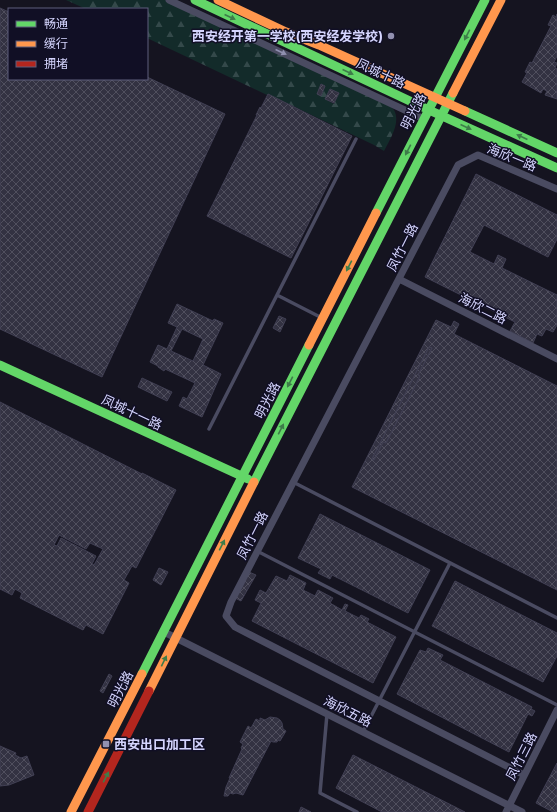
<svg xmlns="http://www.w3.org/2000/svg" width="557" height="812" font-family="Montserrat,'Noto Sans SC',sans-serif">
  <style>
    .forest { fill: url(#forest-firs); fill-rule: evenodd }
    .building { fill: url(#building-cross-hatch); stroke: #403f53; fill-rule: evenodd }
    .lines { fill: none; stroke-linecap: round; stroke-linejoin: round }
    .lane { stroke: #4a4b61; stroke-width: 3.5 }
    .street { stroke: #4a4b61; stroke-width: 7 }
    .fast { stroke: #63d668; stroke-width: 9 }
    .slow { stroke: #ff974d; stroke-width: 9 }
    .jam { stroke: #b3261e; stroke-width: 9 }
    .oneway { fill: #3e7c4a }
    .oneway2 { fill: #9090b0 }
    .poi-dot { fill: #9291b0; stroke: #110f25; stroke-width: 1.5 }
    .labels { text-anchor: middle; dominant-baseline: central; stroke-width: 3; stroke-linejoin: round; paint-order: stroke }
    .poi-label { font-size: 13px; font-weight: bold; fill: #d5d5fe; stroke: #110f25; text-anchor: end }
    .street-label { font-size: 13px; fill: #d5d5fe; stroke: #110f25 }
  </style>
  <defs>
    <pattern id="forest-firs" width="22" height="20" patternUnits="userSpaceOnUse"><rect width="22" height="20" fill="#132b2a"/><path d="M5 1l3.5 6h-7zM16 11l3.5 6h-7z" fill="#34494a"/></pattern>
    <pattern id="building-cross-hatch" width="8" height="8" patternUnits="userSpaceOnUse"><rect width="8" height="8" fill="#333242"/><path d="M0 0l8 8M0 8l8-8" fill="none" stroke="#504f5e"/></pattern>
  </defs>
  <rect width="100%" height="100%" fill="#151420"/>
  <path class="forest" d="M66,0H165L383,102C387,104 391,106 394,110C401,123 390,139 384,151L374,145L268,94L267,95L147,38V9H86ZM330,89L339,93L334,104L325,99Z"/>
  <path class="building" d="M0,8L9,12V79H147V77L225,114L102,377L0,329Z
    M557,14V56L554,62L557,63L555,68L557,69V99L545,95L547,91L543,89L541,93L522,82L527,73L525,72L530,62L532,63L551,26L548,25L553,15L556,17Z
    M321,84L325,86L321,96L317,94Z
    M330,89L339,93L334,103L325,99Z
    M268,94L352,136L291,258L207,216L257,115H256L260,107L261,108Z
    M476,174L557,215V239L548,257L484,225L470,252L494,264L498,255L506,259L502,268L557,295V325L553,332L546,329L542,336L537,334L533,343L510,331L515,322L425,277Z
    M177,304L213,321L214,319L223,323L203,365L221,374L202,417L179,406L183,397L187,399L195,383L165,369L164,371L158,367V366L150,362L158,345L167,349L177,327L168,323ZM182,329L203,339L193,361L171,351Z
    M279,316L286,319L280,332L273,328Z
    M436,320L451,327L454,321L459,324L454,334L557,386V590L352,487ZM429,347L432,348L418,375L420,376L386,443L383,442L374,460L372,459Z
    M429,347L432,348L418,375L420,376L386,443L383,442L374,460L372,459Z
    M142,378L172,392L167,401L138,387Z
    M0,402L142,474V473L176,490L136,568L132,566L124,580L129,583L103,634L86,625L83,630L20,598L22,593L15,589L12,595L0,589ZM59,535L86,549L90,543L103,549L94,565L92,564L96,556L61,538L57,546L54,545Z
    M320,514L430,570L408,613L332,575L330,579L318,573L321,569L298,558Z
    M159,568L168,572L161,585L153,580Z
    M249,572L256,575L241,601L235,598Z
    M290,575L306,583L303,590L315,596L318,590L333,598L330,603L342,610L345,604L348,605L345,611L359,618L361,615L369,619L367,622L396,637L373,683L252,621L261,603L255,600L260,590L266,593L276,576L287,581Z
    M455,581L557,633V656L543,682L432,626Z
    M428,648L443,655L440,660L532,707L531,709L535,711L532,716L528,714L509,752L397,694L420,650L426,652Z
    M109,674L112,676L103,693L100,691Z
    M270,717L277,718L280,720L282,723L283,729L286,731L280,741L278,740L277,742H273L271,741L243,795L236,793L233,794L230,793L228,796H224L226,787L230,778H229L242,749L241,748L243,744L240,742L248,726L251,728L256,719L260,721V718L265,720Z
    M0,746L16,753L15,755L21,758L27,756L34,775L9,785L0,786Z
    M353,755L465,812H382L336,788Z
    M557,763V812H553L536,803Z
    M301,807L311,812H299Z"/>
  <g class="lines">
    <path class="lane" d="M322,318L277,295L356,139
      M209,429L277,295
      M293,482L557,618
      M257,551L557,705
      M327,714L320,793L357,812
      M363,732L450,563"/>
    <path class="street" d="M169,0L424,119
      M399,279L557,359
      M164,632L522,812
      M524,775L235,627L226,616L231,602L458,165L478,155L557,189
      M506,812L557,710"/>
    <path class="fast" d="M195,0L429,110L557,168
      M465,111L557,153
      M376,213L485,0
      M0,365L248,479
      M254,482L453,93
      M142,674L309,345"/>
    <path class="slow" d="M218,0L286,32L319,45L465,111
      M453,93L501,0
      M309,345L376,213
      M149,691L254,482
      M71,812L142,674"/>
    <path class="jam" d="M88,812L149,691"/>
  </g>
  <defs><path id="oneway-solid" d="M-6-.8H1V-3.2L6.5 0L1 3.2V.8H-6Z"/></defs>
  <g class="oneway">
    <use href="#oneway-solid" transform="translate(230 17) rotate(25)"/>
    <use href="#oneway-solid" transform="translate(467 35) rotate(117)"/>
    <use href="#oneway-solid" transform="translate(348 72) rotate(25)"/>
    <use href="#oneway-solid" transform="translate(466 127) rotate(24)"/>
    <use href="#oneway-solid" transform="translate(522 137) rotate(-155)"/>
    <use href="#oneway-solid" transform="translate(408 150) rotate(117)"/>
    <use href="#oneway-solid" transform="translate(349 266) rotate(117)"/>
    <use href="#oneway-solid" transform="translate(290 382) rotate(117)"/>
    <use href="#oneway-solid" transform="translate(281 429) rotate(-63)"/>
    <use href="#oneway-solid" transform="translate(222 545) rotate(-63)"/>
    <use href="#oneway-solid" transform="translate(164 661) rotate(-64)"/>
    <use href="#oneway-solid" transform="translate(106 777) rotate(-63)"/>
  </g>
  <use class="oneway2" href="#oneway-solid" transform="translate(281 52) rotate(25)"/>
  <g class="poi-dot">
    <circle cx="391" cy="36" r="4"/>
    <rect x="102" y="740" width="8" height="8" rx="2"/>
  </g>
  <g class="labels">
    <g class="poi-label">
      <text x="383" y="36">西安经开第一学校(西安经发学校)</text>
      <text x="114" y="744" text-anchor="start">西安出口加工区</text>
    </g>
    <g class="street-label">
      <text transform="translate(381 73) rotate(25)">凤城十路</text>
      <text transform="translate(413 111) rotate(-63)">明光路</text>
      <text transform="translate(512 157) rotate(22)">海欣一路</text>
      <text transform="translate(402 247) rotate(-63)">凤竹一路</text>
      <text transform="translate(483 308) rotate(27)">海欣二路</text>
      <text transform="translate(267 400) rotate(-63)">明光路</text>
      <text transform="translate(132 412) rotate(25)">凤城十一路</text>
      <text transform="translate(252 535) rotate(-63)">凤竹一路</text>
      <text transform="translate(120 689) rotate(-63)">明光路</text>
      <text transform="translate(348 711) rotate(27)">海欣五路</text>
      <text transform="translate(521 756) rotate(-63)">凤竹三路</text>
    </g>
  </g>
  <rect x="8" y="8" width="140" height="72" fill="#110f25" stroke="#5f5e7c"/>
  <rect x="16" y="21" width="20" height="6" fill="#63d668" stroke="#5f5e7c"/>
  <text x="44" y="28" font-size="12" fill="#d5d5fe">畅通</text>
  <rect x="16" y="41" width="20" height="6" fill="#ff974d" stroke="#5f5e7c"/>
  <text x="44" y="48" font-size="12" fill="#d5d5fe">缓行</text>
  <rect x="16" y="61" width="20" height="6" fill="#b3261e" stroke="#5f5e7c"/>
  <text x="44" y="68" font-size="12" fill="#d5d5fe">拥堵</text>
</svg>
